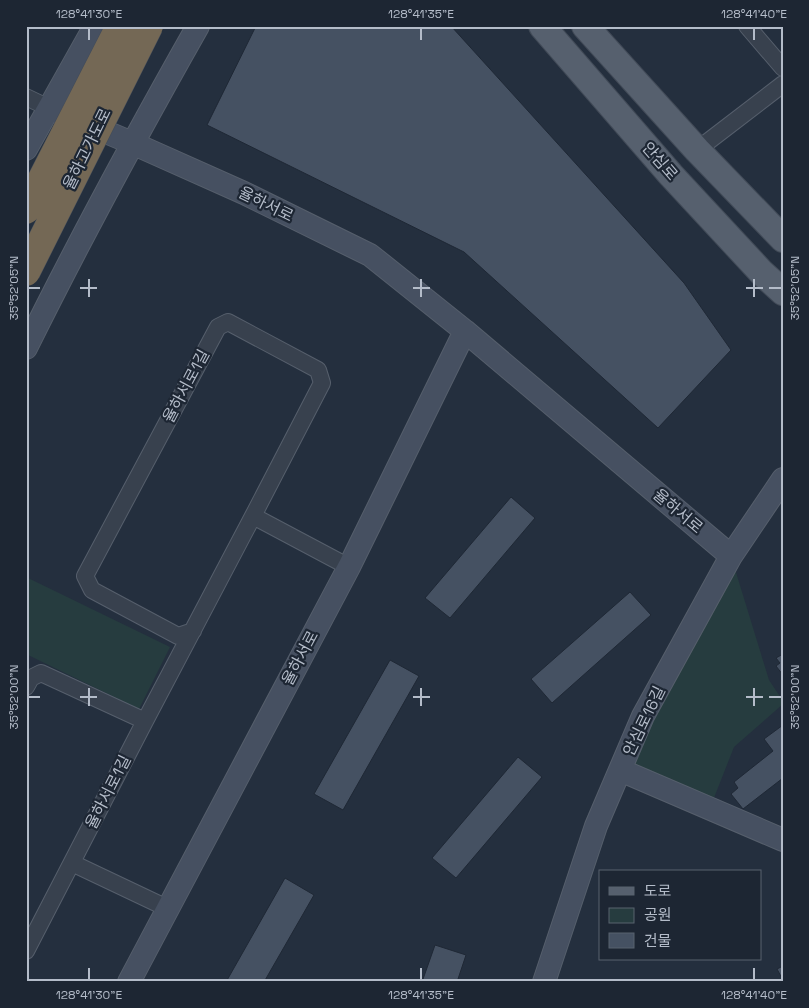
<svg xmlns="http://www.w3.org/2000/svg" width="809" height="1008" font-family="'Space Grotesk','Noto Sans KR',sans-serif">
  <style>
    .green { fill: #263c3f }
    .building { fill: #455162; stroke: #1f2835 }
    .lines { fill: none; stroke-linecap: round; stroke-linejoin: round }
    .street-casing { stroke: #565f6c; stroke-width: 18 }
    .secondary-casing { stroke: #565f6c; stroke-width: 24 }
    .primary-casing { stroke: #414a57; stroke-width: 28 }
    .street { stroke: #38414e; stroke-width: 16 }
    .secondary { stroke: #465061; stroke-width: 22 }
    .primary { stroke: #56606e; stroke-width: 26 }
    .highway-bridge-casing { stroke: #434c59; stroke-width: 29; stroke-linecap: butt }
    .highway-bridge { stroke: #746855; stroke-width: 28 }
    .ticks { fill: none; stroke: #b4bcc9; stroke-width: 2 }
    .labels { text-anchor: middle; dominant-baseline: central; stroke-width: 4.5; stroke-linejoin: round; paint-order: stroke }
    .street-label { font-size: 16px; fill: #b4bcc9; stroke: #1d2633 }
    .neatline { fill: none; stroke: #b4bcc9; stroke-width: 2 }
    .ticks-label { font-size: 12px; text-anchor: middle; fill: #b4bcc9 }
  </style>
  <rect width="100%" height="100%" fill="#242f3e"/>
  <path class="green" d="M731,556L769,680L783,701V704L734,747L710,808L620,770Z
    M26,577L170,647L139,709L26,654Z"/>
  <path class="building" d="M256,26H451L684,283L731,350L658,428L464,252L207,125Z
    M511,497L535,518L450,618L425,598Z
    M630,592L651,615L552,703L531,679Z
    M783,654V675L776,666L780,663L776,658Z
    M390,660L419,676L343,810L314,794Z
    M783,725V778L743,809L731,794L738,788L734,782L773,751L764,739Z
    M518,757L542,777L456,878L432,858Z
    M285,878L314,895L264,982H226Z
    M435,945L466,955L457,982H422Z
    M783,966V980L777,969Z"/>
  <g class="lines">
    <g class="street-casing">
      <path id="street" d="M747,26L783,68
        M26,97L49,108
        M697,150L783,84
        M193,631L178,636L92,590L85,576L218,327L228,322L318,370L322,383L253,516L349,567
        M26,687L31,678L41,673L145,721
        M72,863L169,909
        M26,951L145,721L253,516"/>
    </g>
    <g class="secondary-casing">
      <path id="secondary" d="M49,108L132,143L244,193L370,255L465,331
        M26,149L95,26
        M26,348C80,239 138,132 198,26
        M620,770L783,840
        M129,982L349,567L465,331L731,556
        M544,982L596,826L643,716L731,556L783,479"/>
    </g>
    <g class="primary-casing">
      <path id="primary" d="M542,26L671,175L762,273L783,292
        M585,26L697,150L783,239"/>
    </g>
    <use href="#street" class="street"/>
    <use href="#secondary" class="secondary"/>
    <use href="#primary" class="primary"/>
    <g class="highway-bridge-casing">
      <path id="highway-bridge" d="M26,210L120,26
        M26,272L149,26"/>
    </g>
    <use href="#highway-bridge" class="highway-bridge"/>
  </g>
  <path class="ticks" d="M89,28V40M421,28V40M754,28V40M89,279V297M421,279V297M754,279V297M28,288H40M80,288H97M413,288H430M746,288H763M769,288H782M89,688V706M421,688V706M754,688V706M28,697H40M80,697H97M413,697H430M746,697H763M769,697H782M89,968V980M421,968V980M754,968V980"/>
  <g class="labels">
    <g class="street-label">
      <text transform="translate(87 149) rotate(-64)">율하고가도로</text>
      <text transform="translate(660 161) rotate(49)">안심로</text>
      <text transform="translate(266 204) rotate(26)">율하서로</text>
      <text transform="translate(186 386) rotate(-62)">율하서로1길</text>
      <text transform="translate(678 511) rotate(40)">율하서로</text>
      <text transform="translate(300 658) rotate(-62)">율하서로</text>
      <text transform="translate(644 721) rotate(-64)">안심로16길</text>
      <text transform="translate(108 792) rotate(-63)">율하서로1길</text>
    </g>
  </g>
  <rect width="809" height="1008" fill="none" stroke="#1d2633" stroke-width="55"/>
  <rect x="599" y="870" width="162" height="90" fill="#1d2633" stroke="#59626f"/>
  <rect x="609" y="887" width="25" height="8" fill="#56606e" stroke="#59626f"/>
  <text x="644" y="896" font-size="15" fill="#b4bcc9">도로</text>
  <rect x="609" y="908" width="25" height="15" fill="#263c3f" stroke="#59626f"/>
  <text x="644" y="920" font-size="15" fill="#b4bcc9">공원</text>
  <rect x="609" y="933" width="25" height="15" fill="#455162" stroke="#59626f"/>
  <text x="644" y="946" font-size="15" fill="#b4bcc9">건물</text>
  <rect x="28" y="28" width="754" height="952" class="neatline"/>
  <g class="ticks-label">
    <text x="89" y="18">128°41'30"E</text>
    <text x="421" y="18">128°41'35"E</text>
    <text x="754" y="18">128°41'40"E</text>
    <text transform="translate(14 288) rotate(-90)" y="4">35°52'05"N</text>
    <text transform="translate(795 288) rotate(-90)" y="4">35°52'05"N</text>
    <text transform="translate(14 697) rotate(-90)" y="4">35°52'00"N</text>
    <text transform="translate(795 697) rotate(-90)" y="4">35°52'00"N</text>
    <text x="89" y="999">128°41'30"E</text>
    <text x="421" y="999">128°41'35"E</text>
    <text x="754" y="999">128°41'40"E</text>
  </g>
</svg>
